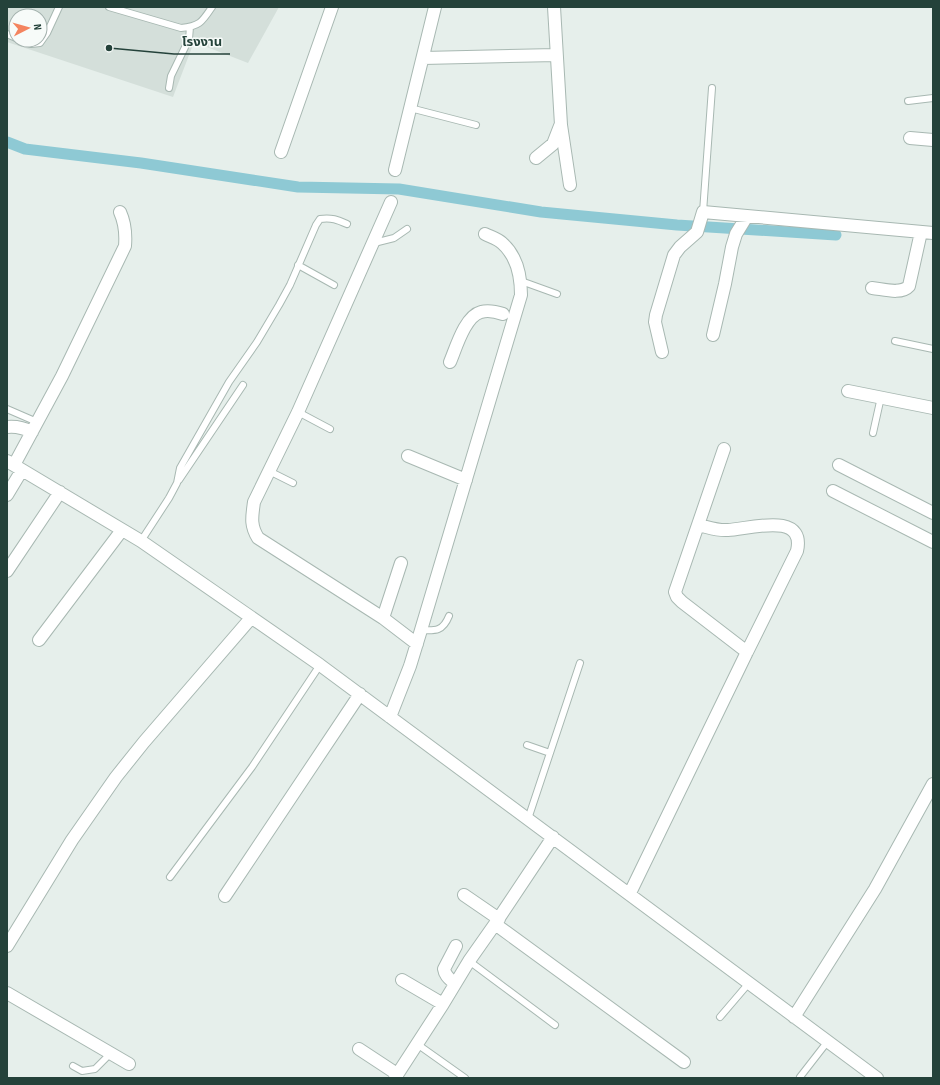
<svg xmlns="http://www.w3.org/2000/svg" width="940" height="1085" font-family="'Sofia Sans Condensed','Noto Sans Thai',sans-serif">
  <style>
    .built { fill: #d4dfda; fill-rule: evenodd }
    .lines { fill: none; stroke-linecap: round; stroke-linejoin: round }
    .canal { stroke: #8ec9d4; stroke-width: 11 }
    .service-casing { stroke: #a8b8b2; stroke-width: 8 }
    .minor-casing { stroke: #a8b8b2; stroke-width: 14 }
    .service { stroke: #fff; stroke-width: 6 }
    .minor { stroke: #fff; stroke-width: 12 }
    .leader { fill: none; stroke: #24423a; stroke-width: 1.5 }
    .callout-dot { fill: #24423a; stroke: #f7fbf9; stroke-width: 1.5 }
    .callout-label { font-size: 13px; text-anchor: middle; font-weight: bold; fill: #24423a; stroke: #f7fbf9; stroke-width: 3; stroke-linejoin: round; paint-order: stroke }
  </style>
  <rect width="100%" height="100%" fill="#e6efeb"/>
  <path class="built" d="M7,7H279L248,63L194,42L173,97L7,42ZM16,16H40V40H16Z"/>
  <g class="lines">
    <path class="canal" d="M7,142L25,149L141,163L298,187L399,189L541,212L677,225L836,235"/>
    <g class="service-casing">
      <path id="service" d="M109,7L181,28C200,26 202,22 212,7
        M7,34L16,38
        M21,40L31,44L40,43L47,33L59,7
        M169,88L171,76L189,39L190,27
        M908,101L933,98
        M410,108L476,125
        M703,212L712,88
        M374,243L394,238L407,229
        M298,265L334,285
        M521,281L557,294
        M895,341L933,349
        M7,409L37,422
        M298,412L330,429
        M873,433L881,397
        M269,471L293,483
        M179,480L243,385
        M141,541L169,498L177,483L180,468L229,382L257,342L279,305L290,285L316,225L320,219C331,217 338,220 347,224
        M421,630C436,631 443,631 449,616
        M527,745L550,753
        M528,819L580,663
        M170,877L252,767L320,665
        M469,961L555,1025
        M720,1017L749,983
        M417,1044L465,1078
        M73,1066L82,1071L95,1069L111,1053
        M800,1077L828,1041"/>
    </g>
    <g class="minor-casing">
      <path id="minor" d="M554,7L561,125L570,185
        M423,58L556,55
        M910,138L933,140
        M281,152L332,7
        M536,158L553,144L560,126
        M395,170L435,7
        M391,202L298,412L254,502C252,517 250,525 258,538L383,618L417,644
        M872,288C883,289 901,295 909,286L921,232
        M713,335L725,284L732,247L736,234L747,216
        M662,352L655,322L656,315L674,255L680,247L697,232L703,212L933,233
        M450,362C456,348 465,316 481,312C488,310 497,312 503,314
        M848,391L933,408
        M7,427C16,426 24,428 32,432
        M408,456L466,480
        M7,461L141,541L320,665L877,1078
        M14,465L62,376L125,246C126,234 125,223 120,212
        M839,465L933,513
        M833,491L933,542
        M7,495L22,470
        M698,525C708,527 717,531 728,530C749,529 806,511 797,551L747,652
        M7,571L60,492
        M383,618L401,563
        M39,640L122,530
        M390,717L410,666L421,630L521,295C521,277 517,256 502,243C498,239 491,237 485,234
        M630,893L747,652L682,602L677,597L675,592L724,449
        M464,895L499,919
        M225,896L360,694
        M495,924L684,1062
        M7,946L72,840L116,777L144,742L251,618
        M402,980L443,1004
        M455,984C450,979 445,976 444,969L456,946
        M7,993L129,1064
        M794,1017L875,889L933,784
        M359,1049L397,1074
        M395,1078L443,1004L469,961L495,924L553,837"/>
    </g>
    <use href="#service" class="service"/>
    <use href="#minor" class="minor"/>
  </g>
  <path class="leader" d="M109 48L174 54H230"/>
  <circle class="callout-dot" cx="109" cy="48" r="4"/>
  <g class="callout-label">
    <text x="202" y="46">โรงงาน</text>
  </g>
  <rect width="940" height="1085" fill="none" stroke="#24423a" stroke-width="16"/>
  <g transform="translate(28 28) rotate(84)"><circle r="19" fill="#f7fbf9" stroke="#a3b1ad"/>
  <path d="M0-3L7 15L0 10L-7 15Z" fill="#f4845f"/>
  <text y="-6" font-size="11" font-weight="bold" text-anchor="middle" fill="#24423a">N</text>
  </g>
</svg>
